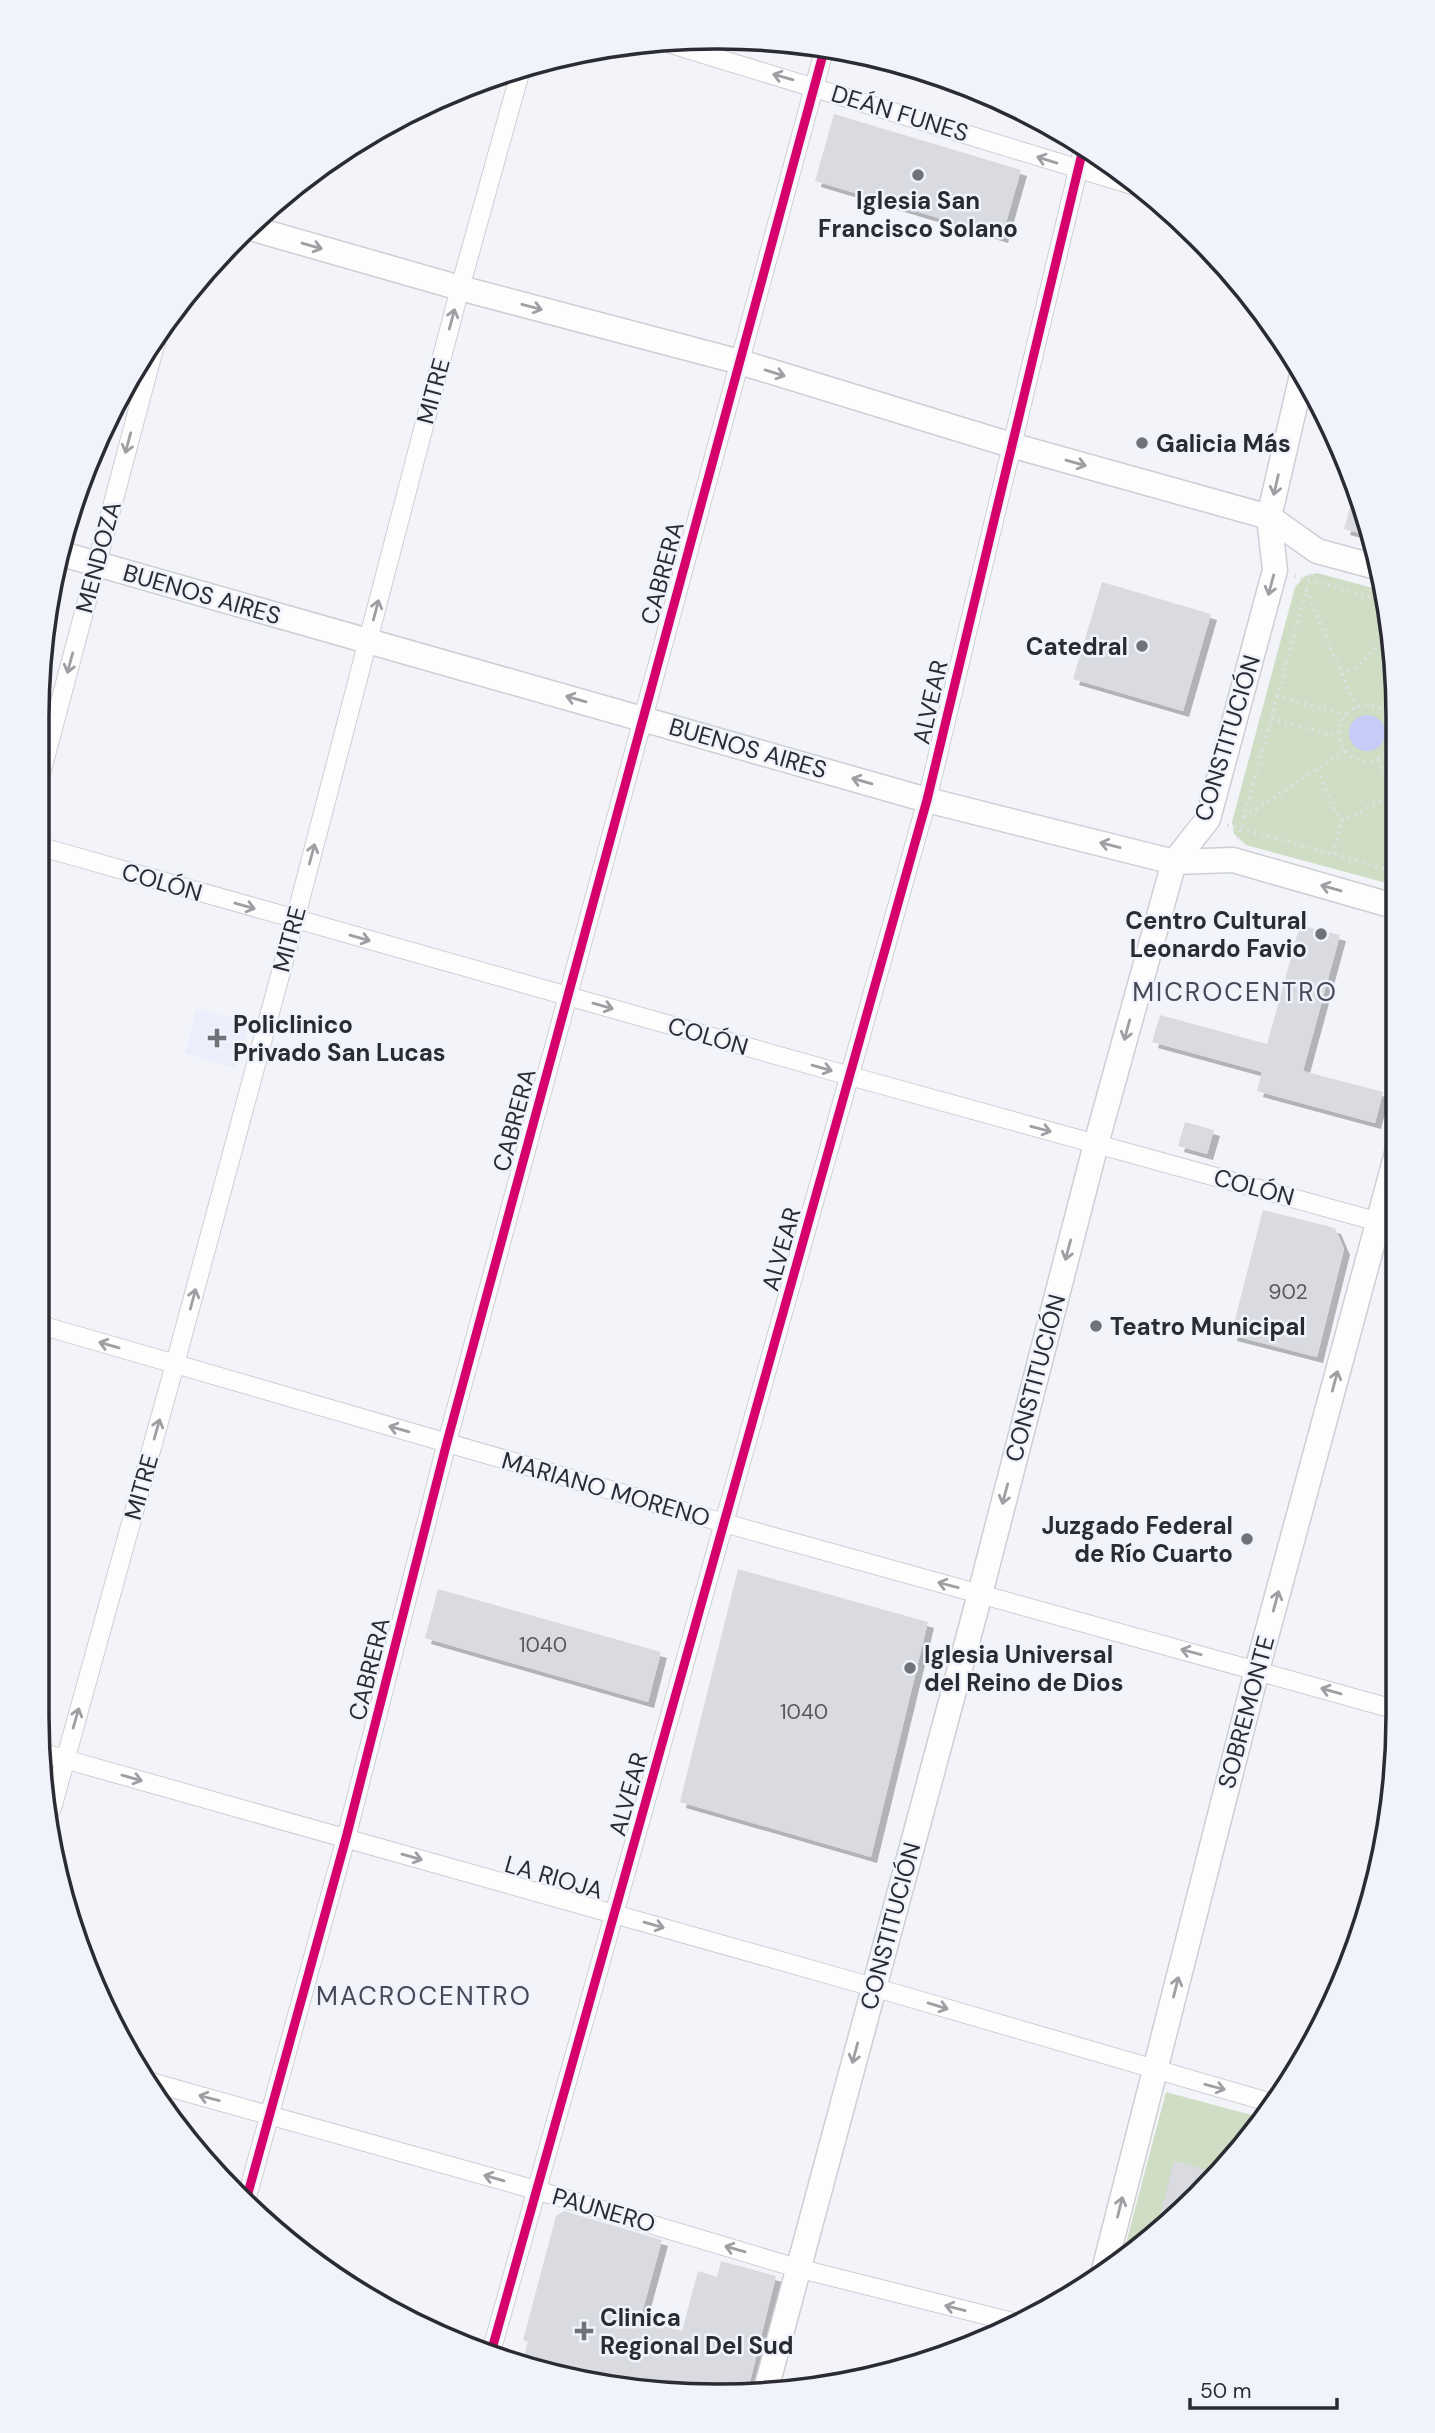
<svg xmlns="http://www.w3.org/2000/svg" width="1435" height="2433" font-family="'DM Sans',sans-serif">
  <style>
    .built { fill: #eceefc }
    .green { fill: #ceddc3 }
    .water { fill: #c6cbf8 }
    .building { fill: #dadbe1; filter: url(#shadow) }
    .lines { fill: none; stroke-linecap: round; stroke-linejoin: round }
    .street-casing { stroke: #cdcfd4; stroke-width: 20 }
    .secondary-casing { stroke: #cdcfd4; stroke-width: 27 }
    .path { stroke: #dfe0e2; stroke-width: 3.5; stroke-dasharray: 2 5; stroke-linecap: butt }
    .street { stroke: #fdfdfe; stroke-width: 18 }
    .secondary { stroke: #fdfdfe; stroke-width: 24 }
    .cycleway-casing { stroke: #f0f2fc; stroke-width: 13 }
    .cycleway { stroke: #d6006c; stroke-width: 9 }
    .oneway { stroke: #9e9fa3 }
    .poi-dot { fill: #717278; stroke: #f0f2fc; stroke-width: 2.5 }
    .labels { text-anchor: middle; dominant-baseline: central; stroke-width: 5; stroke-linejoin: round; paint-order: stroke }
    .number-label { font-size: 21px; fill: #57585e }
    .street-label { font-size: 24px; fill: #2b2c33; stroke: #f0f2fc }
    .poi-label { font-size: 24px; font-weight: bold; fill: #2b2c33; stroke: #f0f2fc; text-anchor: start }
    .neighbourhood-label { font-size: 26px; letter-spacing: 2px; fill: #474958; stroke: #f0f2fc }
    .rim { fill: none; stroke: #2b2c33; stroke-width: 3.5 }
  </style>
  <defs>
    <filter id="shadow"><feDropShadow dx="6" dy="6" stdDeviation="0" flood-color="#0004"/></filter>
  </defs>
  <rect width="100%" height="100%" fill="#f3f4f9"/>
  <path class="built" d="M196,1009L249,1022L236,1068L185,1053Z"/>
  <path class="green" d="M1317,573L1380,590L1397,673V886L1246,845L1234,834L1232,822L1295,587L1305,576Z
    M1166,2092L1263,2118L1199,2197L1132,2256L1121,2262Z"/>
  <path class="water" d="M1349 733a18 18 0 1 1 36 0a18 18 0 1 1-36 0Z"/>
  <path class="building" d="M834,114L1021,170L1002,237L815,181Z
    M1356,486L1362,499L1370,536L1344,529Z
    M1102,582L1211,614L1183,711L1073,679Z
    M1300,925L1340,935L1303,1071L1383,1092L1375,1123L1257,1091L1262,1072L1152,1042L1160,1015L1267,1044Z
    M1185,1122L1214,1130L1207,1154L1178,1146Z
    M1263,1210L1335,1228L1344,1249L1317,1357L1231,1335Z
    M738,1569L928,1622L871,1857L680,1802Z
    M438,1589L661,1652L648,1702L425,1638Z
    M1174,2161L1219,2173L1199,2197L1155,2236Z
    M564,2211L662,2240L640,2320L682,2331L698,2271L717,2277L721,2261L776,2276L747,2394L717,2396L522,2364L528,2342L523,2340L556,2216Z"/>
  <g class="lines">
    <g class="street-casing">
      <path id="street" d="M664,42L1135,186
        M38,785L159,330
        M38,846L850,1076L1397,1227
        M37,1324L724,1523L1397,1710
        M43,1753L873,1987L1275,2104
        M52,1808L175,1364L295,920L460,288L521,69
        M147,2081L536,2190L797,2268L1021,2324
        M245,2204L346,1838L447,1442L825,47
        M490,2356L927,800L1084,145"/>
    </g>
    <g class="secondary-casing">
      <path id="secondary" d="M247,227L460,288L740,362L1011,445L1269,517L1317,551L1376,567
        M62,554L927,800L1174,862L1233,860L1397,907
        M1103,2274L1257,1670L1397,1153
        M765,2393L980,1594L1096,1144L1174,862L1208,819L1275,570L1269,517L1303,371"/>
    </g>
    <path class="path" d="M1294,576L1382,600
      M1306,590L1356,708
      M1342,675L1358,666L1377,646L1391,642
      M1277,696L1346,715
      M1339 733a28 28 0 1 1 56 0a28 28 0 1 1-56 0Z
      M1390,717L1397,712
      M1271,719L1339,737
      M1378,759L1397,806
      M1318,769L1332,806L1342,820C1360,814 1375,803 1392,795
      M1389,786L1397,782
      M1244,817L1345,751
      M1227,825L1397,872
      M1238,839L1312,570
      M1333,854L1342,820"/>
    <use href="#street" class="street"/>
    <use href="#secondary" class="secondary"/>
    <g class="cycleway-casing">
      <path id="cycleway" d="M245,2204L346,1838L447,1442L825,47
        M490,2356L927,800L1084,145"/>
    </g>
    <use href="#cycleway" class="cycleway"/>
  </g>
  <defs><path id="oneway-shaft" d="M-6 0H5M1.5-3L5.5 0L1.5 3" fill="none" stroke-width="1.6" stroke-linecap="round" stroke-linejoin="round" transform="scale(1.75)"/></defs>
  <g class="oneway">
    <use href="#oneway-shaft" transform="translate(783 77) rotate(-164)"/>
    <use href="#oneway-shaft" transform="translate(1047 160) rotate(-163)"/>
    <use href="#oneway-shaft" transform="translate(312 246) rotate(16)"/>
    <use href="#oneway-shaft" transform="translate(532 307) rotate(15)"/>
    <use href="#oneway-shaft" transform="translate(452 319) rotate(-75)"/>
    <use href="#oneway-shaft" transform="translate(775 373) rotate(17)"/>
    <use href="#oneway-shaft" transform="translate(128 443) rotate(105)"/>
    <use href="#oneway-shaft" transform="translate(1076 463) rotate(16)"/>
    <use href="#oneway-shaft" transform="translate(1276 485) rotate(103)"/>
    <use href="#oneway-shaft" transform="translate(1271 585) rotate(105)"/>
    <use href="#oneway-shaft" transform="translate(376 610) rotate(-75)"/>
    <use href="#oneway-shaft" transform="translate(70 663) rotate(105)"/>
    <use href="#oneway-shaft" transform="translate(576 699) rotate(-164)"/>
    <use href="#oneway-shaft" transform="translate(862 781) rotate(-164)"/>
    <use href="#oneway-shaft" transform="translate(1110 845) rotate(-166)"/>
    <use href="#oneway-shaft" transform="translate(312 854) rotate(-75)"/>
    <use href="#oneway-shaft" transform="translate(1331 888) rotate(-164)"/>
    <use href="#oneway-shaft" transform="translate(245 906) rotate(16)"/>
    <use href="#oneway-shaft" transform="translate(360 938) rotate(16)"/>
    <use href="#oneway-shaft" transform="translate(603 1006) rotate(16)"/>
    <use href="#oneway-shaft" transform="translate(1127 1030) rotate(105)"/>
    <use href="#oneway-shaft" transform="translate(822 1068) rotate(16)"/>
    <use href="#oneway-shaft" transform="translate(1041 1129) rotate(15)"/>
    <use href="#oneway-shaft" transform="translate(1068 1250) rotate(105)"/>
    <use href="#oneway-shaft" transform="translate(193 1299) rotate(-75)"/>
    <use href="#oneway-shaft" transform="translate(109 1345) rotate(-164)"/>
    <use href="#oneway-shaft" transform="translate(1335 1381) rotate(-75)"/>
    <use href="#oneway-shaft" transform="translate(157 1429) rotate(-74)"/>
    <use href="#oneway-shaft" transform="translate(399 1429) rotate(-164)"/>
    <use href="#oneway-shaft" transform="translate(1005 1494) rotate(105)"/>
    <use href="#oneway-shaft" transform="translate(948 1585) rotate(-165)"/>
    <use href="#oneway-shaft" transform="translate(1276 1601) rotate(-75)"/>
    <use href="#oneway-shaft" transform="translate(1191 1652) rotate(-165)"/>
    <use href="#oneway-shaft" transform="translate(1331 1691) rotate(-164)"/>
    <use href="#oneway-shaft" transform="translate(76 1718) rotate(-74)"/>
    <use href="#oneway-shaft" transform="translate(132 1778) rotate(16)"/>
    <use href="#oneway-shaft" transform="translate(412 1857) rotate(16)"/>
    <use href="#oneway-shaft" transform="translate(654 1925) rotate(16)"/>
    <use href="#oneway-shaft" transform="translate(1176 1987) rotate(-76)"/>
    <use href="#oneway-shaft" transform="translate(938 2006) rotate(17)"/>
    <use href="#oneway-shaft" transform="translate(855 2053) rotate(105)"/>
    <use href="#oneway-shaft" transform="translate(1215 2087) rotate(15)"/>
    <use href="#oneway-shaft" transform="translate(209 2098) rotate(-165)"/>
    <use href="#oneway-shaft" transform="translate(494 2178) rotate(-164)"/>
    <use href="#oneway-shaft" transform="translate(1120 2207) rotate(-76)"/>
    <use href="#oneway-shaft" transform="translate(735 2249) rotate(-164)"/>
    <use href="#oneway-shaft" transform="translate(955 2308) rotate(-166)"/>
  </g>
  <g class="poi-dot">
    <circle cx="918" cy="175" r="7"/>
    <circle cx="1142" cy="443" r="7"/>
    <circle cx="1142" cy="646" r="7"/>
    <circle cx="1321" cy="934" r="7"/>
    <path d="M213.5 1027.5h7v7h7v7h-7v7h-7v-7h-7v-7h7z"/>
    <circle cx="1096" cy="1326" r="7"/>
    <circle cx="1247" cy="1539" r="7"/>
    <circle cx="910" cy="1668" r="7"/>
    <path d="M580.5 2320.5h7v7h7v7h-7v7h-7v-7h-7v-7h7z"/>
  </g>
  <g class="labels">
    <g class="number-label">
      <text x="1288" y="1292">902</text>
      <text x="543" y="1645">1040</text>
      <text x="804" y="1712">1040</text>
    </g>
    <g class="street-label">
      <text transform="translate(900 113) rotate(17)">DEÁN FUNES</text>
      <text transform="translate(433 391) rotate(-75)">MITRE</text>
      <text transform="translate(98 557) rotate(-75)">MENDOZA</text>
      <text transform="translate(662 573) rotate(-75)">CABRERA</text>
      <text transform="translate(202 594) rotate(16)">BUENOS AIRES</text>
      <text transform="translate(930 702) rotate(-77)">ALVEAR</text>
      <text transform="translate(1227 738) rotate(-73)">CONSTITUCIÓN</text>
      <text transform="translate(748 748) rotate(16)">BUENOS AIRES</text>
      <text transform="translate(162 882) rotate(16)">COLÓN</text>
      <text transform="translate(289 939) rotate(-75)">MITRE</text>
      <text transform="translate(708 1036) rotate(16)">COLÓN</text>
      <text transform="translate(514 1120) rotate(-75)">CABRERA</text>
      <text transform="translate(1254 1187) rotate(15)">COLÓN</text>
      <text transform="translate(781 1249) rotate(-74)">ALVEAR</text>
      <text transform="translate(1035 1378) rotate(-75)">CONSTITUCIÓN</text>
      <text transform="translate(141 1487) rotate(-74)">MITRE</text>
      <text transform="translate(606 1489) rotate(16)">MARIANO MORENO</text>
      <text transform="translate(369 1669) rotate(-76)">CABRERA</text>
      <text transform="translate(1246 1712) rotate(-75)">SOBREMONTE</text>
      <text transform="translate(628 1794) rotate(-74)">ALVEAR</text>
      <text transform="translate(554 1877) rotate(16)">LA RIOJA</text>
      <text transform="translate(890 1926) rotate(-75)">CONSTITUCIÓN</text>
      <text transform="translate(604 2210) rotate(16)">PAUNERO</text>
    </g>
    <g class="poi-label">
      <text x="918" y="200" text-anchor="middle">Iglesia San<tspan x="918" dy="28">Francisco Solano</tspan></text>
      <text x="1156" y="443">Galicia Más</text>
      <text x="1128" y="646" text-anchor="end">Catedral</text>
      <text x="1307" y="920" text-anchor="end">Centro Cultural<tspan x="1307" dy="28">Leonardo Favio</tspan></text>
      <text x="233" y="1024">Policlinico<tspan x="233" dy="28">Privado San Lucas</tspan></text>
      <text x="1110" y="1326">Teatro Municipal</text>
      <text x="1233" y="1525" text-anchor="end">Juzgado Federal<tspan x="1233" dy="28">de Río Cuarto</tspan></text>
      <text x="924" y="1654">Iglesia Universal<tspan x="924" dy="28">del Reino de Dios</tspan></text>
      <text x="600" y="2317">Clinica<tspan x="600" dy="28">Regional Del Sud</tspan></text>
    </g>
    <g class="neighbourhood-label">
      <text x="1235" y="992">MICROCENTRO</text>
      <text x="424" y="1996">MACROCENTRO</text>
    </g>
  </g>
  <path d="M0 0H1435V2433H0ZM717 49H718A668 668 0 0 1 1386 717V1716A668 668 0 0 1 718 2384H717A668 668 0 0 1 49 1716V717A668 668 0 0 1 717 49Z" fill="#f0f2fc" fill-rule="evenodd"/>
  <path class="rim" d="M717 49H718A668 668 0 0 1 1386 717V1716A668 668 0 0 1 718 2384H717A668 668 0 0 1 49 1716V717A668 668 0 0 1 717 49Z"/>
  <path d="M1190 2398v10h147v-10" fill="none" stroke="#2b2c33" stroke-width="3.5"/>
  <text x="1200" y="2398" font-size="21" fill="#2b2c33" stroke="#f0f2fc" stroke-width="5" paint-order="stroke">50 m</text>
</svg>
